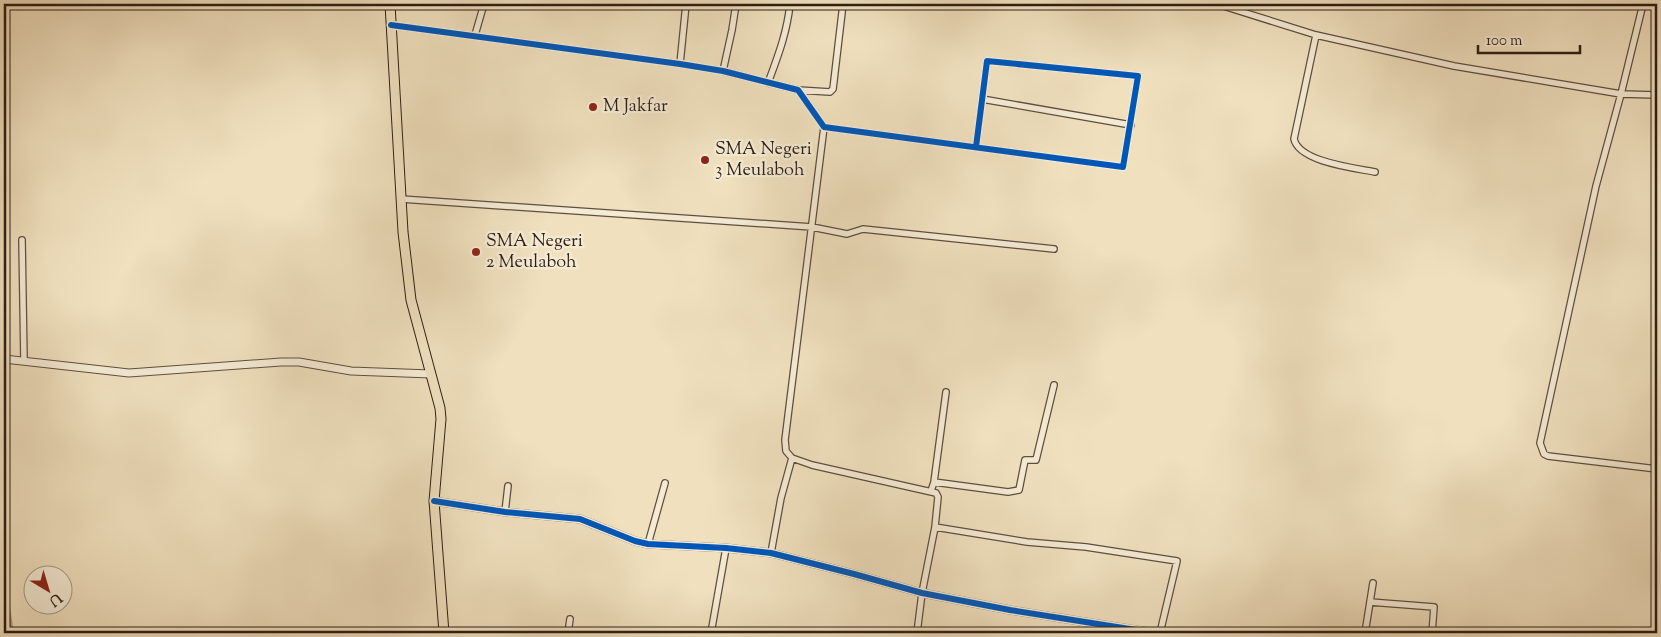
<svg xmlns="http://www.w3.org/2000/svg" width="1661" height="637" font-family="'Sorts Mill Goudy',serif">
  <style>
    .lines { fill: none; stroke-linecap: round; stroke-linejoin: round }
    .river { stroke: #ae9e84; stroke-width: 12 }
    .minor-casing { stroke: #5e4e3e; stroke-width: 8 }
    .tertiary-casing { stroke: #5e4e3e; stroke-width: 9 }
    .primary-casing { stroke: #2d1e14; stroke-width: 11 }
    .minor { stroke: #f5ebd5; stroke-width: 5.5 }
    .tertiary { stroke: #f5ebd5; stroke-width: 7 }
    .primary { stroke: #f0e0be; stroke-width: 9 }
    .cycleway-casing { stroke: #f5ebd5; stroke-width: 9 }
    .cycleway { stroke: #0057b8; stroke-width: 6 }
    .poi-dot { fill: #8f2418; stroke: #f5ebd5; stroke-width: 2 }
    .labels { text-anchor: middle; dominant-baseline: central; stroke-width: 4.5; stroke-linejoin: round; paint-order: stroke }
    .poi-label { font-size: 18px; fill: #2d1e14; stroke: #f5ebd5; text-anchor: start }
  </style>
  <rect width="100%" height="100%" fill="#f0e0be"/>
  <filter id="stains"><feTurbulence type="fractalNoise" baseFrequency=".004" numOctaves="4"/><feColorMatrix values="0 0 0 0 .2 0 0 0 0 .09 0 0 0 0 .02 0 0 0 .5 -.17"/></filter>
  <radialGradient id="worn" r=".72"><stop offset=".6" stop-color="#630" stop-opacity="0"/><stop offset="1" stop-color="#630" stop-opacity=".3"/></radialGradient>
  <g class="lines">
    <path class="river" d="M4,608L8,633"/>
    <g class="minor-casing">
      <path id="minor" d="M1217,4L1316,35L1454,66L1621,94L1657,95
        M1643,4L1621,94L1596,186L1540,443L1544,454L1548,456L1657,469
        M391,25L680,64L723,71L798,90L824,127L1123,167L1138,76L987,61L976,147
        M475,35L484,4
        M1316,35L1294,139C1299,162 1355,168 1375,172
        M680,64L686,4
        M723,71L732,30L736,4
        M768,83C778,56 787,33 790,4
        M798,90L830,92L833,89L843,4
        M982,99L1131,125
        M401,199L812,227L847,234L863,229L1054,249
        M22,240L24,361
        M792,458L812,465L936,493L938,497L935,527L922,593L917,633
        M934,482L1008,492L1019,490L1025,460H1036L1054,385
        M931,491L934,482L946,392
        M505,512L508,486
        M935,527L1027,542L1086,547L1177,561L1160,633
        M648,544L665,483
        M771,553L781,498L792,458L786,451L785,440L824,127
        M1370,602L1434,607L1432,633
        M568,633L570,619
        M711,633L726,548
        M1102,633L1103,626
        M1365,633L1373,583"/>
    </g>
    <g class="tertiary-casing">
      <path id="tertiary" d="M4,359L129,373L281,362H299L351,371L431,374
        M434,501L505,512L580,519L635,541L648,544L726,548L771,553L854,574L922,593L1010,610L1155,633"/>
    </g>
    <g class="primary-casing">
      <path id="primary" d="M390,4L403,232L411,300L440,408L441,419L434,501L444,633"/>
    </g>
    <use href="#minor" class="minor"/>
    <use href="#tertiary" class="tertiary"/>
    <use href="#primary" class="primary"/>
    <g class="cycleway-casing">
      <path id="cycleway" d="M391,25L680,64L723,71L798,90L824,127L1123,167L1138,76L987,61L976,147
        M434,501L505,512L580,519L635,541L648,544L726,548L771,553L854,574L922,593L1010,610L1155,633"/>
    </g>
    <use href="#cycleway" class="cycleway"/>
  </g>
  <g class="poi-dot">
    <circle cx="593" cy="107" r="5"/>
    <circle cx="705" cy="160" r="5"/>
    <circle cx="476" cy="252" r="5"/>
  </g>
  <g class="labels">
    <g class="poi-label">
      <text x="603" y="107">M Jakfar</text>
      <text x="715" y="150">SMA Negeri<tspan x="715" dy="21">3 Meulaboh</tspan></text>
      <text x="486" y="242">SMA Negeri<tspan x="486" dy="21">2 Meulaboh</tspan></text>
    </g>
  </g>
  <rect width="1661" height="637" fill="none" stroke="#f0e0be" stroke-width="20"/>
  <rect x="5" y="5" width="1651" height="627" fill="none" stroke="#2d1e14" stroke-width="2.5"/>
  <rect x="10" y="10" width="1641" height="617" fill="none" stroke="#2d1e14"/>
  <g transform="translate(48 590) rotate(142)"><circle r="24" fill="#f5ebd5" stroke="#a59988"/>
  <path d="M0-4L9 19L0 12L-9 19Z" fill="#8f2418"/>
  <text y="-8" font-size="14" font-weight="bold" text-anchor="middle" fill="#2d1e14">U</text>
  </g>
  <path d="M1478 45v8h102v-8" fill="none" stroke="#2d1e14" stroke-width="2.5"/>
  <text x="1486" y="45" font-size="15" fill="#2d1e14" stroke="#f5ebd5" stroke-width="4" paint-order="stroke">100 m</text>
  <rect width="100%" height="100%" filter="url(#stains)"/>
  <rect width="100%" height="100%" fill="url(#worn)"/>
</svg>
